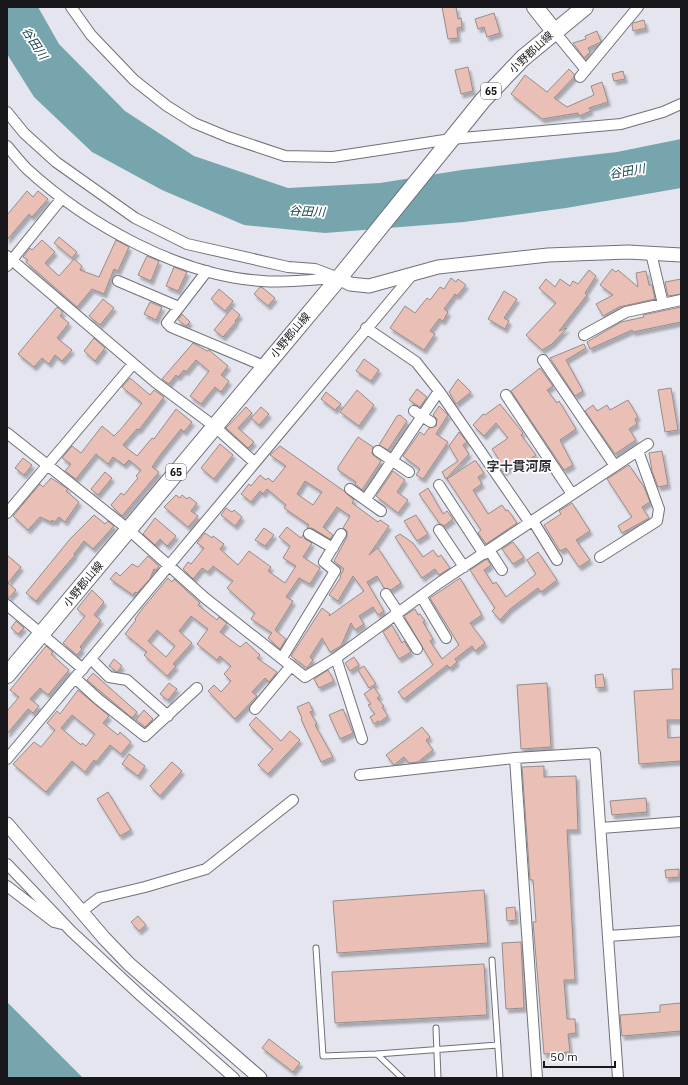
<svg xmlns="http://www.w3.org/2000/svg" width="688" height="1085" font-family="'IBM Plex Sans','Noto Sans JP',sans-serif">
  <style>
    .water { fill: #76a5ad }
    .building { fill: #eabfb6; stroke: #988d8a; fill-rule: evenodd; filter: url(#shadow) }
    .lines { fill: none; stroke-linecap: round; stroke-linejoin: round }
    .service-casing { stroke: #70717a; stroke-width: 7 }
    .minor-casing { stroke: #70717a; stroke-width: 12 }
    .tertiary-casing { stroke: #70717a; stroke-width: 15 }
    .primary-casing { stroke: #70717a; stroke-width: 18 }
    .service { stroke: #fff; stroke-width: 5 }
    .minor { stroke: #fff; stroke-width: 10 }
    .tertiary { stroke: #fff; stroke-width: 13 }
    .primary { stroke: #fff; stroke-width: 16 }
    .labels { text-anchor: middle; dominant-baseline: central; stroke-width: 3.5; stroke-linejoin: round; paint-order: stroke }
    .shield { fill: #fff; stroke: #5d5d60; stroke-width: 1 }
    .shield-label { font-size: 10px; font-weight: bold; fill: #18181c }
    .street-label { font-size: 11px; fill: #18181c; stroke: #fff }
    .water-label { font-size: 12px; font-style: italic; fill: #19454b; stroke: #fff }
    .quarter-label { font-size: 13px; font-weight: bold; fill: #32333b; stroke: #fff }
  </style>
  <defs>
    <filter id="shadow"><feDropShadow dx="2.5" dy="4" stdDeviation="1" flood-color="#0004"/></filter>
  </defs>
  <rect width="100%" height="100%" fill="#e4e5ef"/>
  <path class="water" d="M7,7H38L59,44L125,111L194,156L288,188L380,183L462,170L617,152L681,139V188L566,208L464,222L325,233L244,225L162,190L92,152L34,97L7,54Z
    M7,1002L83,1078H7Z"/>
  <path class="building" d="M442,7H456L458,19L461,18L462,27L457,28L458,38L448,39Z
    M494,13L500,33L487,37L484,27L478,29L475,19Z
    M644,20L646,28L633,31L632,25L633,23Z
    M597,31L601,42L588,48L590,52L584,58L573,43L586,39L585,36Z
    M468,67L473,91L461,94L455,70Z
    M569,69L574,74V77L554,98L567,107L594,95L591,86L602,82L608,102L589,108L591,111L579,116L578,113L542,119L511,94L525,75L547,92Z
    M623,71L625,79L614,81L612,74Z
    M27,191L33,197L38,191L48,199L32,217L29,214L7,240V215Z
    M59,237L77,252L72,258L54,243Z
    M42,240L55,252L45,263L59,276L74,259L82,266L80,270L99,277L116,240L129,247L118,271L114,269L104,294L92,289L77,307L26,262L28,260L23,257L30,248L32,250Z
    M147,256L159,261L151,281L138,275Z
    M174,267L187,272L178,291L166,286Z
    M612,269L616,272L618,270L638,287L636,273L646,271L649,285H652L655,299L619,307L603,316L596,304L613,295L600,285Z
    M589,270L596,276L585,293L587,295L559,331L567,328L552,344L542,350L526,335L556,303L539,288L546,279L555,287L560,279L570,286L573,281L578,284Z
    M451,278L456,282L458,279L466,285L457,296L455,294L444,309L448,312L443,321L439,319L430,331L435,334L424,350L390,328L405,306L415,313L427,298L430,300L440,287L444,289Z
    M681,279V294L668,296L665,282Z
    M260,287L263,288L275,298L268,306L254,294Z
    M219,289L233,301L225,311L211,299Z
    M504,291L517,299L504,318L509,321L505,329L488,319Z
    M103,299L114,308L100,325L89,316Z
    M150,302L162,307L156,320L144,314Z
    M57,307L63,312L60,316L69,323L57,338L72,350L62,361L55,355L49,364L42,358L34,367L18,354Z
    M681,307V322L633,332L632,330L590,349L587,342L621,322L644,317L643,315Z
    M232,308L240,315L235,321L236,322L223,337L214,330Z
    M182,314L190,322L186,326L178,320Z
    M94,338L105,348L95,361L84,351Z
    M193,343L207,351L209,350L228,366L221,375L229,381L221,392L215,387L201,404L190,396L209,371L196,360L186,372L184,370L178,377L176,375L169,384L162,379Z
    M584,344L586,348L566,360L583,391L575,396L550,358Z
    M364,359L379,370L371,381L356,371Z
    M540,368L553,386L547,390L557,403L559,401L576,429L560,440L573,465L564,470L511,391Z
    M130,378L150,395L154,390L164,397L139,430L137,429L123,445L137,456L152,438L154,439L176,409L192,422L184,432L181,429L161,454L152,467L159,472L122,516L111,505L121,493L124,495L138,478L136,476L141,470L129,460L124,465L113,457L108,464L96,454L76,479L65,471L71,464L62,458L72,446L81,453L102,426L114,436L121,429L142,403L122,387Z
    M458,379L471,392L456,404L449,392Z
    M671,388L678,430L665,432L658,390Z
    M417,389L427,397L420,407L409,400Z
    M357,390L374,405L359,426L340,412Z
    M326,392L341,404L335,410L321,399Z
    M628,400L638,417L635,419L637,424L629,429L636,440L615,454L585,411L593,405L597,411L607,405L610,410Z
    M500,404L523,433L521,435L536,455L524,463L521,460L503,472L496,463L500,461L492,449L508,438L496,423L484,436L473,425L483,414L485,415Z
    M439,406L448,415L436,434L448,442L423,479L416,475L420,469L403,456L420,432L424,435L429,428L436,426L437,419L433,415Z
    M246,407L252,413L238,428L254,442L248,448L226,428Z
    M261,407L269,414L259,425L251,418Z
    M400,415L407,421L388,450L379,445L397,416Z
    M459,432L467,442L463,445L469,454L446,479L442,472L458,461L449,446Z
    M358,437L373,447L372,454L381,461L362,490L355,484L356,482L338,470V467Z
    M220,444L233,455L214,479L201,468Z
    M280,446L344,491L354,500L352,503L378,522L380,520L389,526L369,555L378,548L401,583L391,590L384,588L377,576L367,582L384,611L378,615L373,607L359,616L364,624L355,630L351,623L341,646L330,652L322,638L310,657L313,660L307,668L291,656L322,608L330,614L329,616L364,591L353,576L338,601L329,595L341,577L340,576L344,569L334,561L347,537V531L343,528L350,516L337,507L323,527L333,535L330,539L312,528H307L309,525L284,508L286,505L267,489L263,494L260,491L251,502L241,494L249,484L251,486L260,475L266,480L268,478L273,482L286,466L270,455ZM305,481L322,492L313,505L297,494Z
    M662,451L668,485L658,487L652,471L649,453Z
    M23,458L32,465L24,475L15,468Z
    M474,461H476L484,473L478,477L482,484L473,490L488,514L502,505L506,511L508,510L517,523L486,544L478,533L481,530L447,479Z
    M629,465L644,487L650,502L642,507L649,518L622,533L618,526L632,517L607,479Z
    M393,471L405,480L397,492L408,500L398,513L376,496Z
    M105,472L112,478L98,495L91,489Z
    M51,478L68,489L66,491L79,502L65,522L59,517L55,522L52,520L51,522L40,517L28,530L13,516L40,484L43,487Z
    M428,488L443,514L447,511L453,519L444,526L440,524L419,494Z
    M176,495L180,498L182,495L187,499L189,497L197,503L191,511L198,516L188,527L164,507Z
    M572,503L590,531L576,540L590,560L579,567L566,548L560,551L544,525L561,514L559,511Z
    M226,508L232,512L234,510L242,517L235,526L221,515Z
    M94,515L105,524L108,521L114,526L93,549L84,541L74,554L75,555L36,601L26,593L70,539Z
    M416,515L428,534L417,541L404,521Z
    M155,518L176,536L167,546L160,539L155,545L143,534Z
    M287,527L301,538L303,535L305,539L312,543L303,557L320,568L310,584L299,578L286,597L293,601L275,630L286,639L280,649L268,638L272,633L251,619L255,613L227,588L233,581L213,566L208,572L202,568L193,579L183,569L188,562L191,564L204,548L197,543L205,533L212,538L213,536L224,544L220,549L238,565L249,551L271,567L268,571L285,583L296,566L283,558L290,546L279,537Z
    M264,528L274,535L265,546L255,540Z
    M400,534L413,543L423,557L433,550L438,557L441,555L450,568L439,575L435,569L422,578L395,537Z
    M513,542L524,557L513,564L502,549Z
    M538,552L557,580L541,592L538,588L510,609L500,620L492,611L495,608L470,570L487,559L491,565L484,570L493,584L496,582L506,597L536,574L527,560Z
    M7,555L21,567L8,583L16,590L8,599Z
    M148,556L159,566L156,570L154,569L150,579L137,593L135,592L133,595L110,579L116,572L120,576L132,564L138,567Z
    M168,578L172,582L174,579L200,603L198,605L217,620L219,617L227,623L220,632L240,647L246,642L260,655L257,658L277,672L269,682L265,678L252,692L257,696L235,719L208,691L214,685L221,692L231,681L224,674L231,666L220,656L217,660L197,644L208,629L191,616L179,631L192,643L173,664L176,666L167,676L144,655L147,652L125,634L136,620L135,619L142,609ZM157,630L175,646L166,657L148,641Z
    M460,578L482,615L470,623L485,643L475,651L472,646L455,659L457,662L450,668L447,665L404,699L398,692L433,665L404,616L415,609L418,615L420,614L425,621L423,622L433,639L430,641L442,659L459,645L430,598Z
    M92,590L104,602L94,615L101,620L80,647L82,649L77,655L63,643L85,616L77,609Z
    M16,621L24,628L18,634L11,628Z
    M392,625L402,643L404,641L411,652L399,659L383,632Z
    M46,646L53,652L51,654L69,670L48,695L40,688L30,699L39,706L33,713L28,709L7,734V711L19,697L10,690Z
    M354,657L359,665L350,671L345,663Z
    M114,659L122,666L117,672L109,666Z
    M364,666L376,684L369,688L358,670Z
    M672,669H681V720H667L668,738L681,737V761L639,764L634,691L673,689Z
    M328,670L334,681L319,688L314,679Z
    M93,673L137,712L132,718L87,680Z
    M603,674L605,687L596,688L595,675Z
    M169,683L177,689L168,700L160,694Z
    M547,683L551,747L521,749L517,685Z
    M374,687L380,696L377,698L384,706L382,707L388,716L380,722L378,721L374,724L370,717L375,714L368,705L371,704L364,694Z
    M78,690L109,716L103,723L118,735L120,732L131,742L121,754L110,745L96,762L94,760L85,772L72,761L46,792L13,764L34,742L41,747L55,730L47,723L57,711L60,714ZM72,715L95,734L86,746L82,743L81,745L61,728Z
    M309,702L313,711L310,712L317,724L315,725L333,757L321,762L301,719L302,718L297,707Z
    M343,709L353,733L340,739L329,715Z
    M144,710L153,719L145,727L136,720Z
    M256,717L281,741L290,731L300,740L268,774L258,765L273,749L249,725Z
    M422,727L430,737L426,740L433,750L418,762L409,763L404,757L394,765L386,755Z
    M129,754L145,766L138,776L122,764Z
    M172,762L182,771L160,796L150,786Z
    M544,766V777L576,776L578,830H567L575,980H564L567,1019H575L576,1033L568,1034L570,1052L544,1054L533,922H536L533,880H530L522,767Z
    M108,792L131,830L120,836L97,799Z
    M646,798L647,812L612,815L610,801Z
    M679,869V877L666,878L665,870Z
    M484,890L488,943L337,953L333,901Z
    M515,907L516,920L507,921L506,908Z
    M138,916L146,925L139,931L131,922Z
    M521,942L524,1008L506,1009L502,943Z
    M484,964L487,1015L335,1023L332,972Z
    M681,1003V1031L622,1036L620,1015L660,1012V1005Z
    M269,1039L300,1063L293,1072L262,1048Z"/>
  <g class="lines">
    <g class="service-casing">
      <path id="service" d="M316,948L323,1056L377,1054L498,1045
        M492,960L500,1078
        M436,1028L438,1078
        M377,1054L402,1078"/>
    </g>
    <g class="minor-casing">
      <path id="minor" d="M71,7L91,35L134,80L167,106L194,123L228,137L285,156L333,157L451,139L621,124L663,112L681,104
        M554,31L586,70
        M580,77L638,7
        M7,112L24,133L56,162L135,218L187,244L288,267L315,269L339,278
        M7,146C14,154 20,162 27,169C87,224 180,276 262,281C286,283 310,280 335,278
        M651,253L663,304
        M7,256L155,382L214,426L254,462
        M7,266L62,198
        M207,271L167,323L171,327L264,366
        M118,281L179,307
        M366,328L416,362L439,391L530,523
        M584,335L626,312L681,300
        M543,360L615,466
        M506,395L572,494
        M414,411L431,422
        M7,433L129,530L205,598L305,677L336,658L439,583L648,444
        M378,451L409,472
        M439,485L484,554
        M350,489L381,511
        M366,499L439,391
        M7,513L133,364
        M533,521L557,560
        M439,530L464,567
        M309,534L333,548
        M489,550L502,570
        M600,557L657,521L659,509L638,451
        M386,594L398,612
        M421,596L446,638
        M7,605L83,669
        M395,614L417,649
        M282,658L335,571L324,562L341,534
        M336,658L362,739
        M91,659L109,677L127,680L168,716
        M75,678L98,699L145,736L197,688
        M255,709L291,666
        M515,758L537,1078
        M7,759L412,275
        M360,775L515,758L595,753L618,1078
        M601,828L681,822
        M7,864L72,932L141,996L234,1078
        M7,886L54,922L62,924
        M81,912L99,898L145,887L206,869L293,800
        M608,936L681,931"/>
    </g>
    <g class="tertiary-casing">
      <path id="tertiary" d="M339,278L350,284L369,286L438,267L548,255L628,252L681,255
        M7,824L104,938L129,964L260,1078"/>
    </g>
    <g class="primary-casing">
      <path id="primary" d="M535,7L554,31
        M7,675L339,278L483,100L523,58L585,7"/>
    </g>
    <use href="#service" class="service"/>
    <use href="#minor" class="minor"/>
    <use href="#tertiary" class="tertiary"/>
    <use href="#primary" class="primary"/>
  </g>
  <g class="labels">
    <g class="shield">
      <rect x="481" y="83" width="20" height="16" rx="3"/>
      <rect x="166" y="464" width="20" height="16" rx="3"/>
    </g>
    <g class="shield-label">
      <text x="491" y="91">65</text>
      <text x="176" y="472">65</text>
    </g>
    <g class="street-label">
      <text transform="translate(531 52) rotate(-43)">小野郡山線</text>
      <text transform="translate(290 335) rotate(-50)">小野郡山線</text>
      <text transform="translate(83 584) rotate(-50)">小野郡山線</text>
    </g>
    <g class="water-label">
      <text transform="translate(35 43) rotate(57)">谷田川</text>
      <text transform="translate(627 171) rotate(-10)">谷田川</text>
      <text transform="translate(307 211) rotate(3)">谷田川</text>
    </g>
    <g class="quarter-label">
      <text x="519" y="466">字十貫河原</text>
    </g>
  </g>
  <rect width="688" height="1085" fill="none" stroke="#18181c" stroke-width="16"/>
  <path d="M544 1061v6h71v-6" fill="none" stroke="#18181c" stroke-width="2"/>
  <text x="550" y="1061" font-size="12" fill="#18181c" stroke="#ffffff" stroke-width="3" paint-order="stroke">50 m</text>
</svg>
